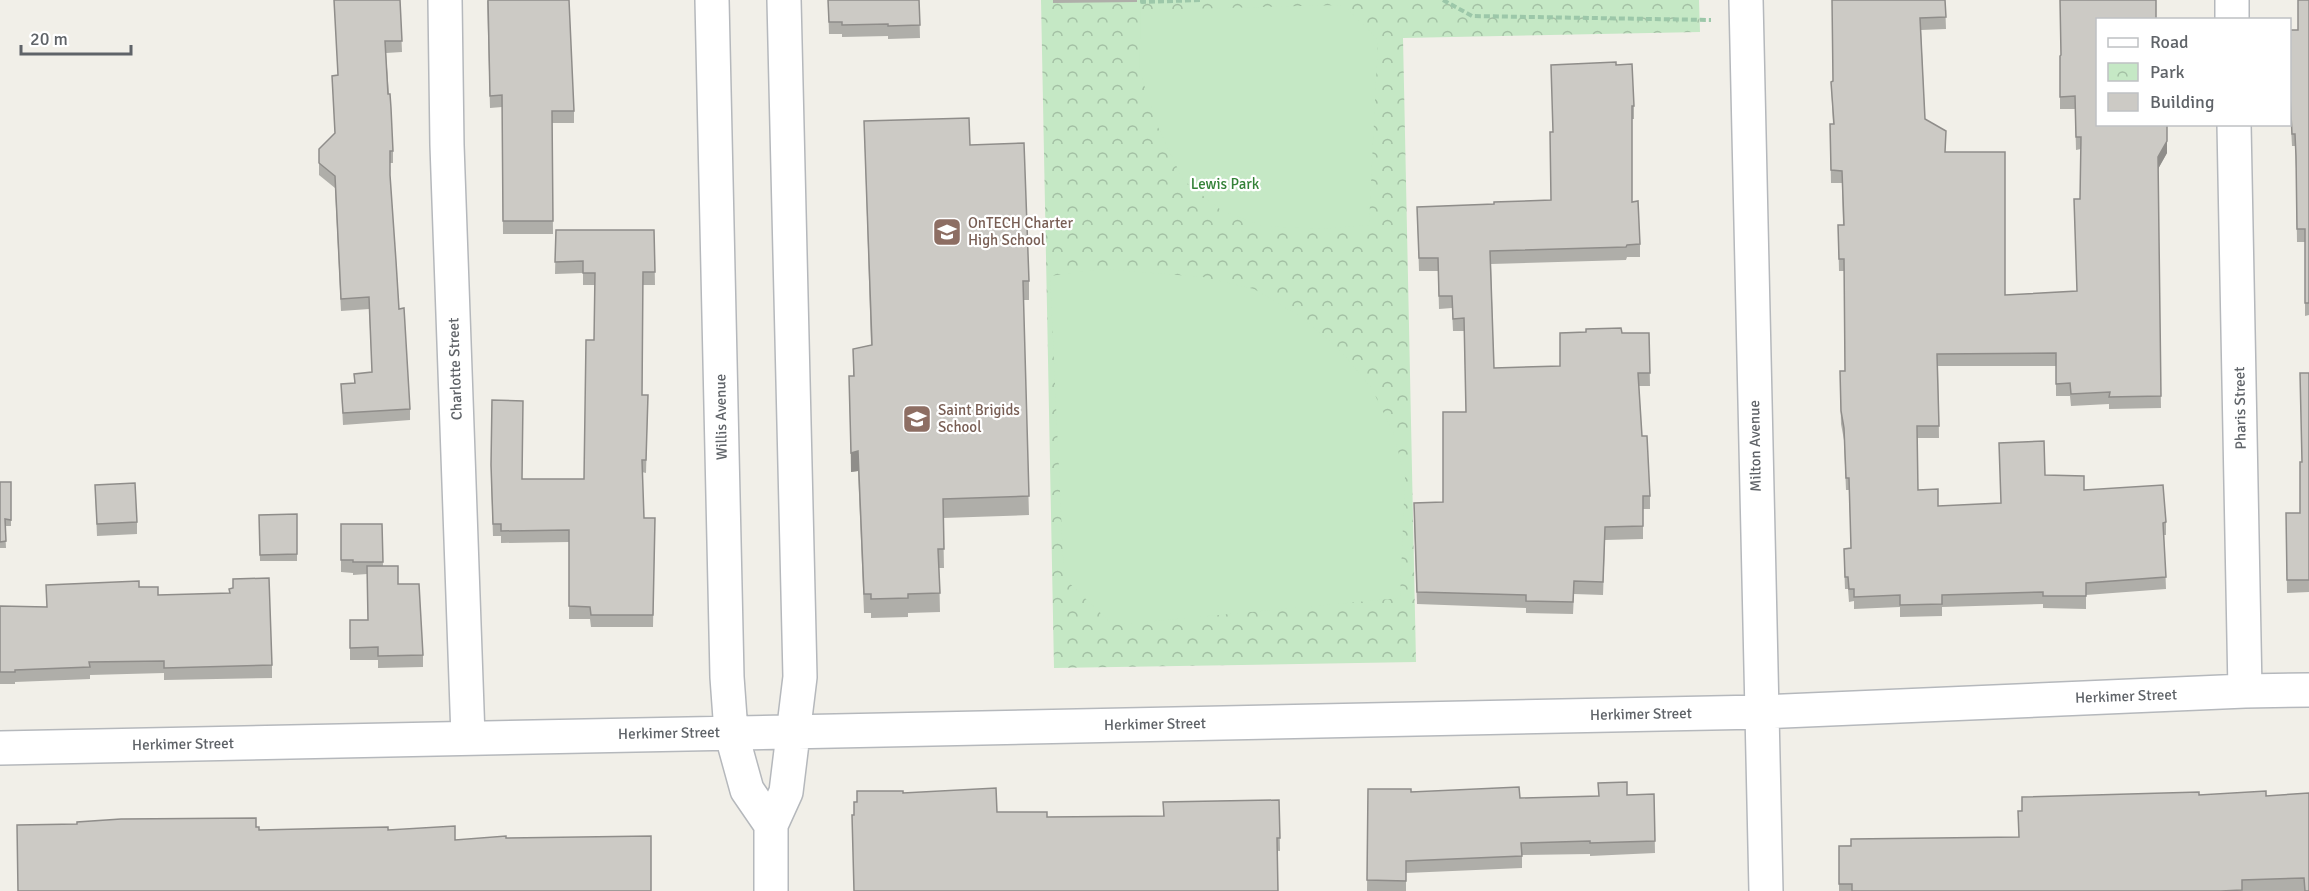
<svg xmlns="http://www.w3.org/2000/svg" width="2309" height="891" font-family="Signika,sans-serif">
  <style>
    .park { fill: url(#park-crowns) }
    .garden { fill: #c5e8c5 }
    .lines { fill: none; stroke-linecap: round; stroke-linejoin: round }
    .minor-casing { stroke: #b5b8bc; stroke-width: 36 }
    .path { stroke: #9cc7a9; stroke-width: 4; stroke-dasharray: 6 3; stroke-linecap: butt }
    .minor { stroke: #fff; stroke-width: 33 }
    .wall { fill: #afaea9 }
    .shaded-wall { fill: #8f8d8a }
    .building { fill: #cccac5; stroke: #8f8d8a; stroke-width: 1.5 }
    .labels { text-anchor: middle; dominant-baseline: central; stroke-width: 4.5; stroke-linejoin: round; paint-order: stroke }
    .park-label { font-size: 15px; fill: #348238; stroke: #fff }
    .education-label { font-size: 15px; fill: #785e54; stroke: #fff; text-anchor: start }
    .street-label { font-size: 15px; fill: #5f6368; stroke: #fff }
  </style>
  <defs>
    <pattern id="park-crowns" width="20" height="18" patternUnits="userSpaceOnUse" patternTransform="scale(1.5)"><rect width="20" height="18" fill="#c5e8c5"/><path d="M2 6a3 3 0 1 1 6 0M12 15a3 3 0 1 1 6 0" fill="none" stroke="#a3c0a4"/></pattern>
  </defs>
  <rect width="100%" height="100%" fill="#f1efe8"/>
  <path class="park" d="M1041,0H1699L1700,32L1403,38L1416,662L1054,668Z"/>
  <path class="garden" d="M1344,5L1378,40L1369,225L1318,229L1262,226L1221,210L1183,180L1157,125L1139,69L1141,10Z
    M1101,269L1203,277L1254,289L1304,319L1342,352L1372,389L1393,432L1405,477L1400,598L1113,625L1064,578L1050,276Z"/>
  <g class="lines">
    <g class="minor-casing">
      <path id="minor" d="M445,0L447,145L468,737
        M712,0L727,677L731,732L747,790L771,825
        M1746,0L1766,891
        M2232,0V20
        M2234,124L2245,691
        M0,748L1761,712L2245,691L2309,690
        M771,891V825L786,792L800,677L784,0"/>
    </g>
    <path class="path" d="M1142,0V2L1202,0
      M1443,0L1472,16L1711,20"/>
    <use href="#minor" class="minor"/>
  </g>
  <path class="wall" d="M334,0H400L402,52L386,53L393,151V163H390V175L399,309L410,409V420L343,425L341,384L354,383V374L372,373L369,309L341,311L335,188L319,175V149L335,134L332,76L338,75Z
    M487,0L574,111V123H552L553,234H503L502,107L490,108Z
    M828,0H919L920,38L888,39V36L842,37V34H829Z
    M1053,0H1137V2L1053,3Z
    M1945,0L1946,29L1921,30L1925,119L1945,152L2005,295L2077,291L2074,199H2080L2081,149L2076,150L2075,109H2060V56L2156,20L2167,153L2158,169L2161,408L2109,409V404L2071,406L2070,396H2056V366H1938L1939,438H1917L1918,490L1938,506L2001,503L2045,475L2166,522V535H2164L2166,589L2086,595V609L2043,608V604L1942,607V616L1900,617V607L1854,609V601L1849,602L1848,589H1845L1844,561V549L1851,548L1849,490H1846L1844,440L1841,424L1840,383L1845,371L1844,271H1839L1838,225H1843L1842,183H1831L1830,124H1833L1831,82H1833Z
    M2309,0V315L2305,316V242H2297L2296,169L2295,146H2292L2289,89V30H2298Z
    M1616,65L1634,106V119H1632V202L1640,244V257H1627L1626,260L1491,264L1494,368L1560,366L1622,333H1649L1650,386H1639L1642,436L1650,496V509H1643V539L1605,540L1603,595L1574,594L1573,614L1526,613V608L1417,604L1414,516L1443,502L1466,412L1464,331H1453L1452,308L1439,309L1438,271H1419L1417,207L1494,204L1551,200L1552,132Z
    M864,121L970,145L1029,281V300H1023L1029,515L943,518L944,568H939L940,612L908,613V617L871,618V613H864L858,471L851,472L849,376H853V349L871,345Z
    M556,230H654L655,285H643L642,395H648L646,473L642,472L644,518H655L653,627H591L590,619H569V542L501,543V536H493L491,477L492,400L522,479H584L594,340L595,285H583V273L555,274Z
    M2309,373V592L2287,593L2286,513H2300L2302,462Z
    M0,482H11V526H5L6,548H0Z
    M95,485L137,522V534L97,536Z
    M297,514V561H260L259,515Z
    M341,524H382L383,566L398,584L423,655V667L378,668V660H350V620H368L367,574L353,575V573L341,572Z
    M233,579L272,665V678L164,680V673L90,675V679L15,682V684H0V606L46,607L139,587L158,595L230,593L233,588Z
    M1368,789L1520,798L1654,794L1655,853L1590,856V854L1522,855V868L1406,873V891H1367Z
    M903,793L997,812L1047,817L1163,816V802L1279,800L1280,851L854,815Z
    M2309,793V891H1839V846L2018,837L2199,795L2266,796Z"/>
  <path class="shaded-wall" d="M2167,141V153L2158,169V157Z
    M858,451V471L851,472V453Z"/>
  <path class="building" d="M334,0H400L402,41H385L388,94H390L391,108L393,151H390V175L396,261L399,309L404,308L410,409L343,413L341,384L355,383L354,374L372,372L369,297L341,299L335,176L319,163V149L335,133L332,76L338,75Z
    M488,0H569L574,111H552L553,221H503L502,95L490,96Z
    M828,0H919L920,25L888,26V24L842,25V22H829Z
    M1832,0H1945L1946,17L1920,18L1925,119L1946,131L1945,152H2005V295L2077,291L2074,199H2080L2081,137H2076L2075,96L2060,97V56L2061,55L2060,0H2156V20H2097V124H2167V141L2158,157L2161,396L2109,397L2110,392L2071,394L2070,383L2056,384V353L1937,354L1939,426H1917L1918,490L1938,489V506L2001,503L1999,443L2044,441L2045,475L2084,476V490L2163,485L2166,522L2163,523L2166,577L2086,583V596H2043V592L1942,595V604L1900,605V595L1854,597V589H1849L1848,577H1845L1844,549L1851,548L1849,478H1846L1844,428L1841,411L1840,371H1845L1844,259H1839L1838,225H1844L1842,171L1831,170L1830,124H1834L1831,82L1833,81Z
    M2298,0H2309V303H2305V229H2297L2296,156L2295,134H2292L2289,76V30H2298Z
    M1616,62V65L1632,64L1634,106H1632V202L1638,201L1640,244L1627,245L1626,247L1490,251L1494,368L1560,366V333L1586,332V329L1621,328L1622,333H1649L1650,373H1638L1642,436H1647L1650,496H1643V526L1605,527L1603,582L1574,581L1573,602L1526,601V595L1417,592L1414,503L1443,502V412H1466L1464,318L1453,319L1452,296H1439L1438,258H1419L1417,207L1494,204V202L1551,200L1550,132H1553L1551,65Z
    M969,118L970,145L1024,143L1029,281H1023L1029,496L943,499L944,549H938L940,593L908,594V598L871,599V594H864L858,451L851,453L849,376H854L853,349L872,345L864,121Z
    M556,230H654L655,272H643L642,395H648L646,460H642L644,518H655L653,615H591L590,607L569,606V530L501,531V524H493L491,465L492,400L523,401L522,479H584L586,340H594L595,273H583V261L555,262Z
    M2300,373H2309V580H2287L2286,513H2300V462H2302Z
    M0,482H11V520L5,519L6,541L0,542Z
    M135,483L137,522L97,524L95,485Z
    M297,514V554L260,555L259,515Z
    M341,524H382L383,562H353V560H341Z
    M367,566H398V584H419L423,655L378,656V647L350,648V620H368Z
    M269,578L272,665L164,668V661L89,662L90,667L15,670V672H0V606L47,607L46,585L139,581V587H158V595L230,593L229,589L233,588V579Z
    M1627,782V795L1654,794L1655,841L1590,843V841L1521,843L1522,856L1406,861V881L1367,880L1368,789H1411V792L1519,787L1520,798L1599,796L1598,783Z
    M996,788L997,812H1047V817L1164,816L1163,802L1279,800L1280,838H1277L1278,891H854L852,815H854V802H857V791H903V793Z
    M2266,791V796L2309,793V891H2305L2304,878L2242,880V890L2221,891H1852V884H1839V846H1851V839L2019,837L2018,811H2022V797L2199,792V795Z
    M256,818V827H259V830L388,827V830L455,826V840L506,836V838L651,836V891H18L17,825L77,824V822L121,819Z"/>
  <defs>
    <g id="school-square" transform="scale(1.5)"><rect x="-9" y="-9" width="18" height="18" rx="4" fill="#8d6e63" stroke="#fff"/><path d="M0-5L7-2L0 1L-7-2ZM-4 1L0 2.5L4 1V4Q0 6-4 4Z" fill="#fff"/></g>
  </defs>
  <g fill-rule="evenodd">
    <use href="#school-square" x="947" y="232"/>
    <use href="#school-square" x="917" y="419"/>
  </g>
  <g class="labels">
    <g class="park-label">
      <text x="1225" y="184">Lewis Park</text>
    </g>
    <g class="education-label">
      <text x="968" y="223">OnTECH Charter<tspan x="968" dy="17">High School</tspan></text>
      <text x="938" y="410">Saint Brigids<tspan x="938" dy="17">School</tspan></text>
    </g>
    <g class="street-label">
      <text transform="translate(455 369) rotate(-92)">Charlotte Street</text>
      <text transform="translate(2240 408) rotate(-91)">Pharis Street</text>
      <text transform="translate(721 417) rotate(-91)">Willis Avenue</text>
      <text transform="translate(1755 446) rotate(-91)">Milton Avenue</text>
      <text transform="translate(2126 696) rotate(-2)">Herkimer Street</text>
      <text transform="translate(1641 714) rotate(-1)">Herkimer Street</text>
      <text transform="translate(1155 724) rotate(-1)">Herkimer Street</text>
      <text transform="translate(669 733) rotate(-1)">Herkimer Street</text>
      <text transform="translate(183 744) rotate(-1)">Herkimer Street</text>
    </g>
  </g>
  <rect x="2096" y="18" width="195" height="108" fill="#ffffff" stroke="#bfc1c3" stroke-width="1.5"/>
  <rect x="2108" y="38" width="30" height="9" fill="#ffffff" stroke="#bfc1c3" stroke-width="1.5"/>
  <text x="2150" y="48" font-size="18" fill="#5f6368">Road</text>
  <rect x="2108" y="63" width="30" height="18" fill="url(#park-crowns)" stroke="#bfc1c3" stroke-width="1.5"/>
  <text x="2150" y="78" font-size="18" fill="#5f6368">Park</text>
  <rect x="2108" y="93" width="30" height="18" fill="#cccac5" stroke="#bfc1c3" stroke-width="1.5"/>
  <text x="2150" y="108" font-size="18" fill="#5f6368">Building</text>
  <path d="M21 45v9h110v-9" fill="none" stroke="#5f6368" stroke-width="3"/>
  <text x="30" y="45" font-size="18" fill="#5f6368" stroke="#ffffff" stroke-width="4.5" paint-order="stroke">20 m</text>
</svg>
